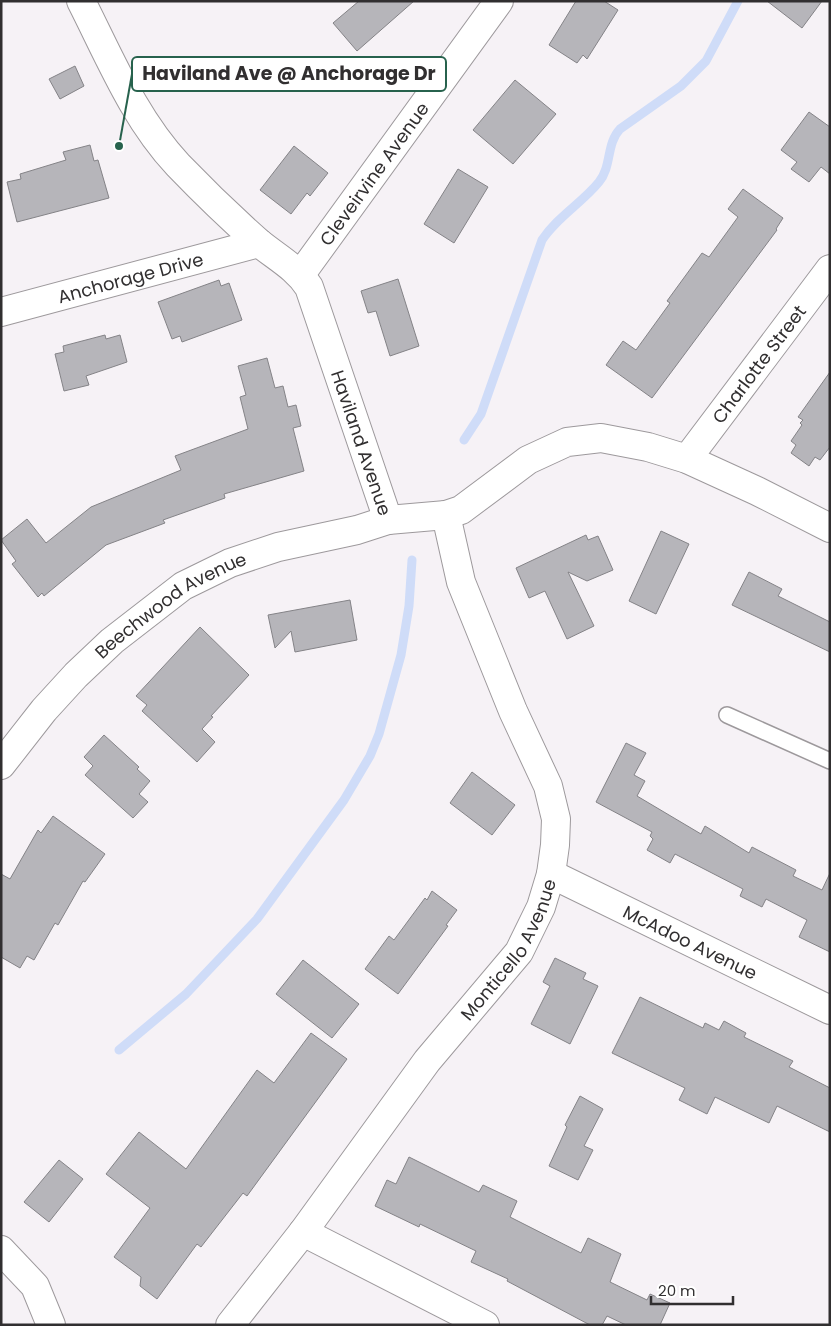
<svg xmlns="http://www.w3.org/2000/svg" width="831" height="1326" font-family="Poppins,sans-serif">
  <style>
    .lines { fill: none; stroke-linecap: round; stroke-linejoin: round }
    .stream { stroke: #cfdcf8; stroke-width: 9 }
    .building { fill: #b6b5ba; stroke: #848387 }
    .service-casing { stroke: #9d999c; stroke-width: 18 }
    .minor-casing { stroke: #9d999c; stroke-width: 30 }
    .service { stroke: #fff; stroke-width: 15 }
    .minor { stroke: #fff; stroke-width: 28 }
    .labels { text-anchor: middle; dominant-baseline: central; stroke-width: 5; stroke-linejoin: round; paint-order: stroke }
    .street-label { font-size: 18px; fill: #312f30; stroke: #fff }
    .leader { fill: none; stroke: #27624d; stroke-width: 2 }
    .callout-dot { fill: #27624d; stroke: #fff; stroke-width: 2 }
    .callout { fill: #fff; stroke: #27624d; stroke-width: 2 }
    .callout-label { font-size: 19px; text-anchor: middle; font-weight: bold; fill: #312f30 }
  </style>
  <rect width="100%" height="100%" fill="#f6f2f6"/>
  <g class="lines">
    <path class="stream" d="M464,440L481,414L542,240C557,217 582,203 599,182C612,166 606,144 620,129L681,86L706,61L738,1
      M119,1050L186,994L257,919L344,800L370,756L379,734L401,655L409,606L412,560"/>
  </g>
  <path class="building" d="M359,1H414L357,51L333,23Z
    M576,1H604L618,10L587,59L583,55L577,63L549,45Z
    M767,1H822L802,28Z
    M75,66L84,86L60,99L49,79Z
    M515,80L556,114L513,164L473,130Z
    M809,112L830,127V174L821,167L809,182L791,169L797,162L781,150Z
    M90,145L94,161L98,160L109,198L17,222L7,182L21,179L20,174L66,160L63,152Z
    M294,146L328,173L310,196L307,193L291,214L260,190Z
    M458,169L488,187L454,243L424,224Z
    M743,189L783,218L776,229L777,230L652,398L606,365L623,341L636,350L670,303L667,301L702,253L709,257L738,217L728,209Z
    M398,279L419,346L390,356L376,311L368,313L361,291Z
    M219,280L221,286L229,283L242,320L182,342L180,336L172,339L158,302Z
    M105,335L106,339L120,335L127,362L86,376L89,385L64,391L55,354L64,352L63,346Z
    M267,358L275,388L283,386L288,407L296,405L301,426L293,428L304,471L224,494L225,498L163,520L165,523L106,545L44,596L42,593L38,597L12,564L16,561L1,540L27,519L46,543L91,507L181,470L175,456L248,429L240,397L246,395L238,366Z
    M830,372V447L820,460L815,457L809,466L791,453L796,445L791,441L802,425L800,423L803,420L798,417Z
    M661,531L689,544L656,614L629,601Z
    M586,535L588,540L598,536L613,570L587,581L568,572L594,626L567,639L545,591L529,598L516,568Z
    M749,572L782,589L778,596L830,622V652L732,605Z
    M350,600L357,640L295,652L291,631L275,648L268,615Z
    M200,627L249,675L211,716L213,717L202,729L215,742L197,762L142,711L147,705L136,696Z
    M104,735L139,767L137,769L150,781L139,794L148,802L133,818L85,775L93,766L84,757Z
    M626,743L646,753L634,775L645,781L637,796L701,834L705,826L749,853L752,847L796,870L793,876L822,890L830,873V952L799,937L807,920L766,899L762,907L740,896L743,889L675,854L670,863L647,850L653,839L650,836L652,832L596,802Z
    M472,772L515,805L492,835L450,803Z
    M53,816L105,854L85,882L83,881L58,925L55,923L34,960L27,956L20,968L1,957V874L10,879L38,830L41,833Z
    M432,891L457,910L446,925L448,926L398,994L365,969L389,936L394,940L425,898L427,900Z
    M555,958L586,973L583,979L598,986L570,1044L531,1024L550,986L543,982Z
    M303,960L359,1004L332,1038L276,994Z
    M640,997L703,1028L705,1023L719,1030L724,1021L746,1033L744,1037L793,1061L789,1067L830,1088V1132L777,1106L769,1123L715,1097L707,1114L679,1100L685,1088L612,1053Z
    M311,1033L347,1059L247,1196L243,1193L201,1247L197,1244L157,1299L140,1286L141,1277L114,1257L150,1208L106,1174L139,1132L186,1169L257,1070L274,1083Z
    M580,1096L603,1109L584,1146L593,1150L578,1180L549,1166L567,1127L565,1125Z
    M409,1157L479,1192L483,1185L517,1201L510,1217L581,1253L588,1238L621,1254L610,1282L647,1300L650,1294L670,1303L660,1325H626L607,1316L602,1325H590L507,1281L508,1279L471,1262L476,1251L420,1224L419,1227L375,1206L387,1180L396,1184Z
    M59,1160L83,1179L49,1222L24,1202Z"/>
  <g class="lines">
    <g class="service-casing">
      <path id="service" d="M727,715L830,761"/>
    </g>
    <g class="minor-casing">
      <g id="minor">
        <path id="s1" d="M81,1C110,58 134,118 178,165C203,191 231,218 258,242C276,257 296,267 309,287L388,520"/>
        <path id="s2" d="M301,274L499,1"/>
        <path id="s3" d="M1,312L259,243"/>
        <path id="s4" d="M687,459L830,269"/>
        <path id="s5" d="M1,765L44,710L76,675L112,641L183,586L230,563L278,547L357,530L388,520L446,515L461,510L528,460L567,442L601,438L648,447L687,459L757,491L830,528"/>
        <path id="s6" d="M551,874L830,1010"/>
        <path d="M303,1232L485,1325"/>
        <path d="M1,1250L35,1286L51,1325"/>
        <path id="s7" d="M230,1325L303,1232L427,1061L519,952L541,907L551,874L555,845L556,819L548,786L513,711L461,582L446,515"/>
      </g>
    </g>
    <use href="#service" class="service"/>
    <use href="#minor" class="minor"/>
  </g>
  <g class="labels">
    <g class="street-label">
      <text stroke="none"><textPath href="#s2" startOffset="124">Cleveirvine Avenue</textPath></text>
      <text stroke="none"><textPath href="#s3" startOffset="134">Anchorage Drive</textPath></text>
      <text stroke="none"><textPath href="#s4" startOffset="119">Charlotte Street</textPath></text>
      <text stroke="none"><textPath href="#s1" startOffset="535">Haviland Avenue</textPath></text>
      <text stroke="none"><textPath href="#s5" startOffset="236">Beechwood Avenue</textPath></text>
      <text stroke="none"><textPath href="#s6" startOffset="155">McAdoo Avenue</textPath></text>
      <text stroke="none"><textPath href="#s7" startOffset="469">Monticello Avenue</textPath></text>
    </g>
  </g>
  <path class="leader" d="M119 146L132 74"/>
  <circle class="callout-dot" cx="119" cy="146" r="5"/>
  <rect class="callout" x="132" y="57" width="314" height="34" rx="5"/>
  <g class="callout-label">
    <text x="289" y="80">Haviland Ave @ Anchorage Dr</text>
  </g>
  <rect width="831" height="1326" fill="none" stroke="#312f30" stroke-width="5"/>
  <path d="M651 1296v8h82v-8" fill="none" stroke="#312f30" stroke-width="2.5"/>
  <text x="658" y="1296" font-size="15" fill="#312f30" stroke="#ffffff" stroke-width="4" paint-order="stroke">20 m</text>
</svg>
